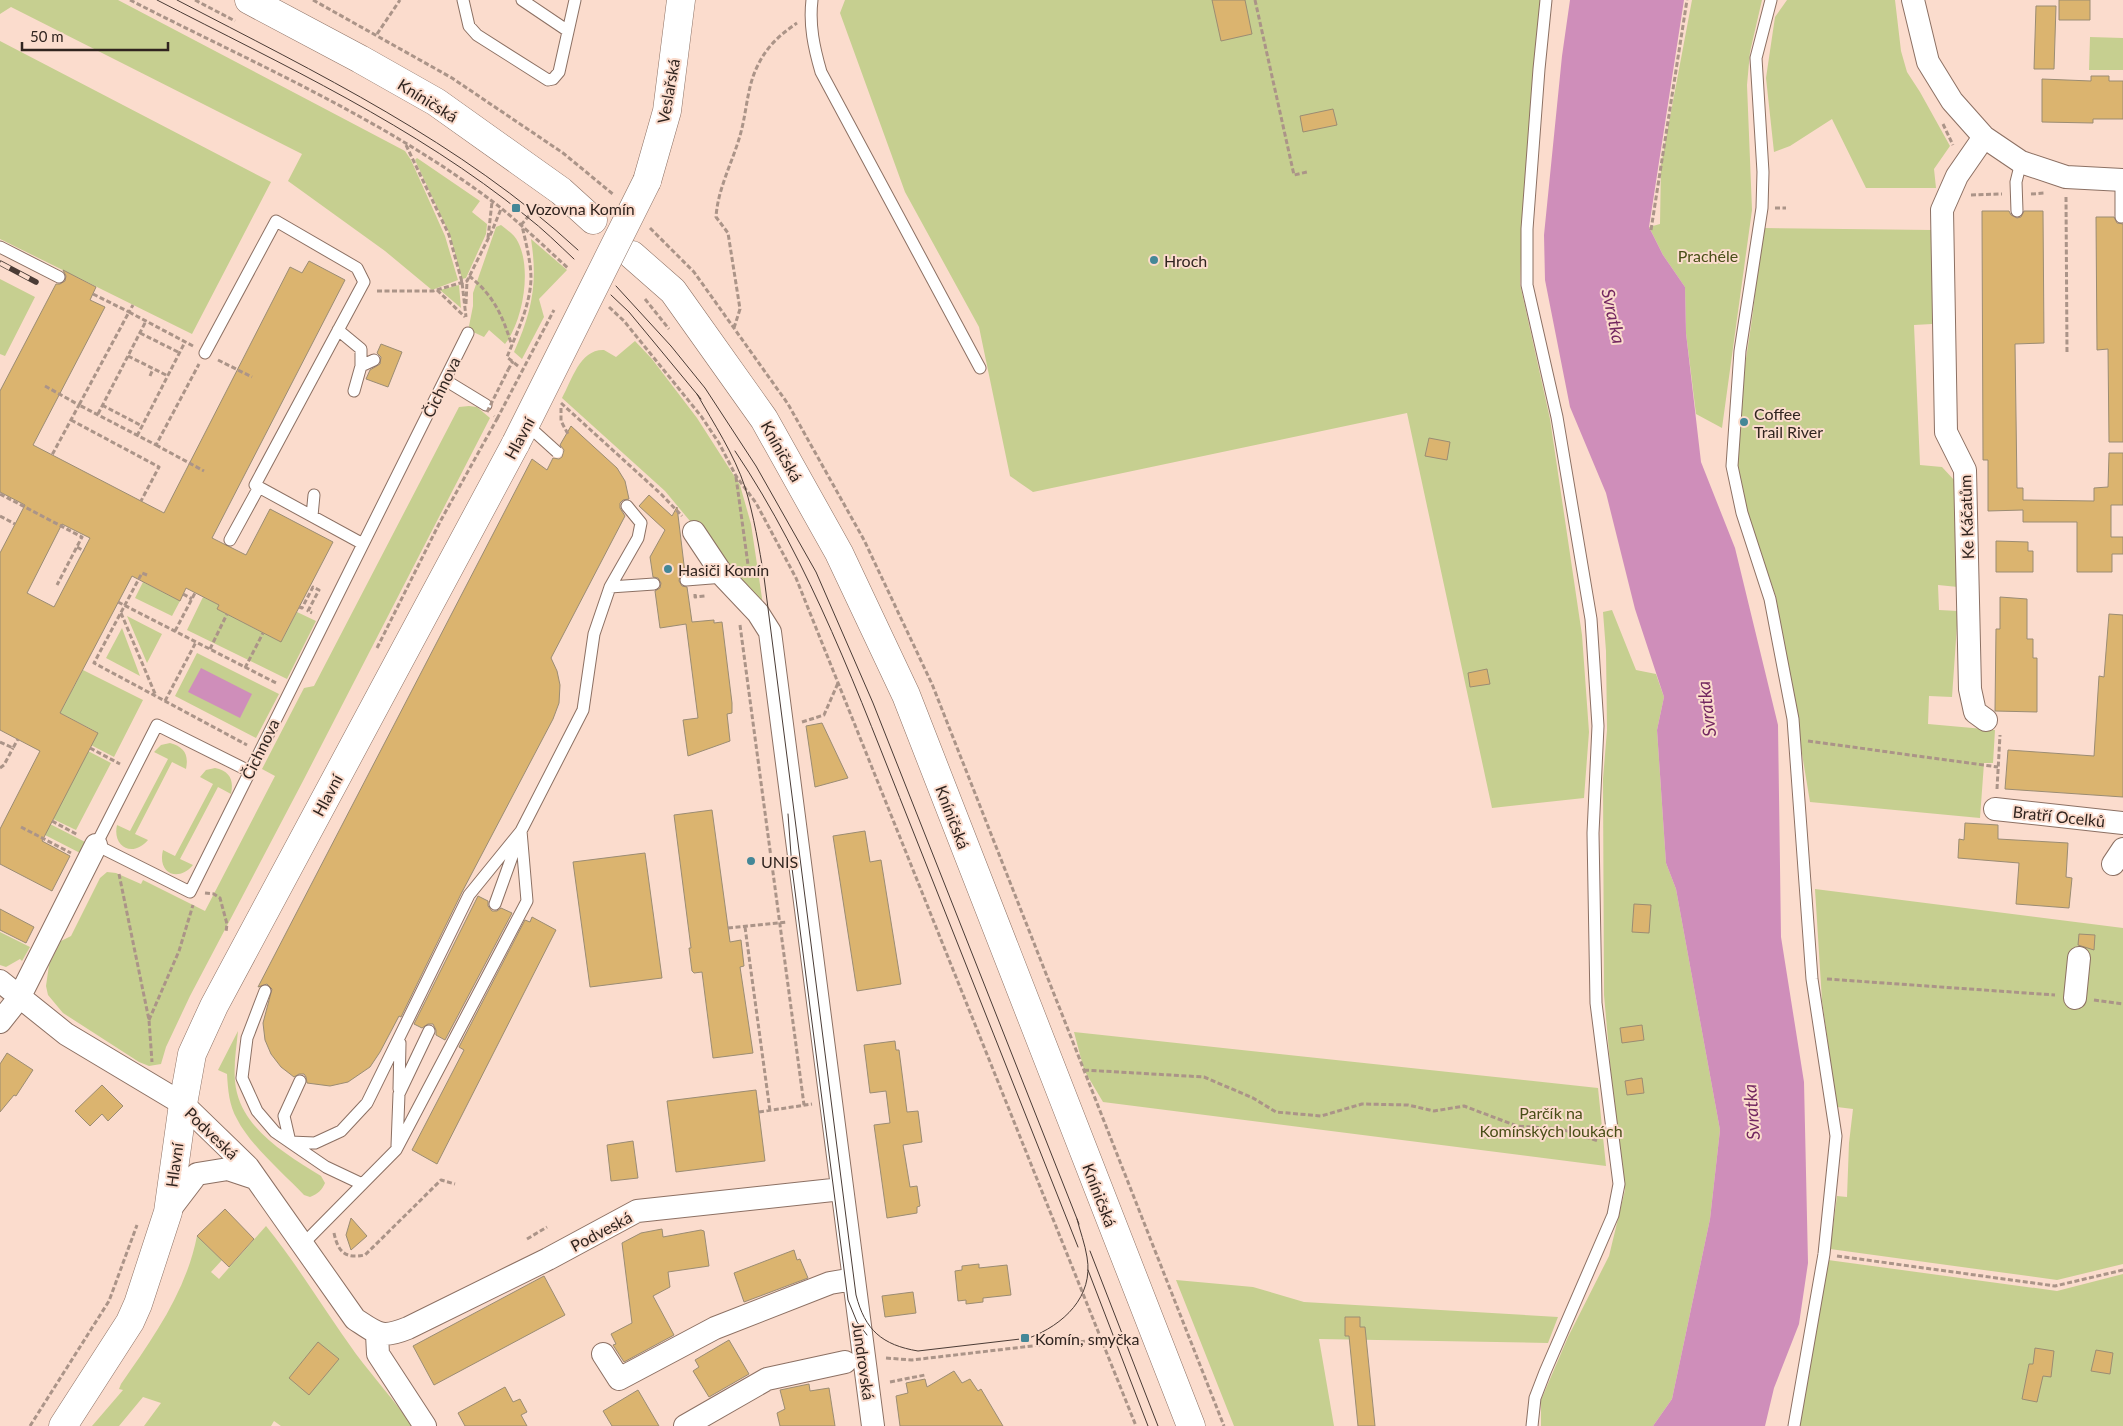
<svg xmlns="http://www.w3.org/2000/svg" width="2123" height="1426" font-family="Lato,sans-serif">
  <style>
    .green { fill: #c6cf90 }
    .water { fill: #cf8eba }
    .building { fill: #dbb46f; stroke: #9b8c73; fill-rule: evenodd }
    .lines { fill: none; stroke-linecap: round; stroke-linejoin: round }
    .service-casing { stroke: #8c7063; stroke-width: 13 }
    .minor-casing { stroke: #8c7063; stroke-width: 24 }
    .tertiary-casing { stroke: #8c7063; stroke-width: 29 }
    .secondary-casing { stroke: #8c7063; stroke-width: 29 }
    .path { stroke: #ab9488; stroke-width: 3; stroke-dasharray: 5 2.5; stroke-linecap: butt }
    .service { stroke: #fff; stroke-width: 11 }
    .minor { stroke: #fff; stroke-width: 22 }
    .tertiary { stroke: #fff; stroke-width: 28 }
    .secondary { stroke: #fff; stroke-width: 28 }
    .tram { stroke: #4a3b35; stroke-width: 1 }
    .rail-casing { stroke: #4a3b35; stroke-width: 5.5 }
    .rail { stroke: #fbdccd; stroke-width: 4; stroke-dasharray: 11; stroke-linecap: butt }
    .service-bridge-casing { stroke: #8c7063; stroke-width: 13; stroke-linecap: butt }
    .tertiary-bridge-casing { stroke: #8c7063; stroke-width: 29; stroke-linecap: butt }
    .path-bridge { stroke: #ab9488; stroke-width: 3; stroke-dasharray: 5 2.5; stroke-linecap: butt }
    .service-bridge { stroke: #fff; stroke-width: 11 }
    .tertiary-bridge { stroke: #fff; stroke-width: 28 }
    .poi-dot { fill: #448797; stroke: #fbdccd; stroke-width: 2 }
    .labels { text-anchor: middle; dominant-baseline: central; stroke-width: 4; stroke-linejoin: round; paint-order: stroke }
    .street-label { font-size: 16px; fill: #30241f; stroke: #fbdccd }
    .poi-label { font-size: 16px; fill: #30241f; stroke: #fbdccd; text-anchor: start }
    .park-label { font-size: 16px; fill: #494e17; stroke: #fbdccd }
    .water-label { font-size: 18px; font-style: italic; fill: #732760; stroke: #fbdccd }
  </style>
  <rect width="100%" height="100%" fill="#fbdccd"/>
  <path class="green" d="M0,0H118L405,151L411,160L445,236L458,280L432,290L385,251L288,181L302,154L11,7L0,14Z
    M845,0H1542L1523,205L1520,284L1550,419L1582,635L1589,732L1584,798L1492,808L1407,413L1033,492L1010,476L979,327L905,192L840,13Z
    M1692,0H1762L1750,52L1747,85L1752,210L1722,428L1696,414L1686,333L1685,287L1663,255L1649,227L1660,224L1661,165Z
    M1787,0H1895L1901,51L1907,72L1920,92L1950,146L1934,169L1936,188H1866L1832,119L1790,146L1774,152L1766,78L1775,17Z
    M2090,37L2123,38V70H2089Z
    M0,41L271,182L192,334L0,239Z
    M417,158L480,201L472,212L487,224L486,234L466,278L462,279L450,235L415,160Z
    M501,225C507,230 515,235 518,242C532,269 523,321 505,344L489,330L484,337L471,331L469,326L473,306V293L496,227Z
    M1763,228L1933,230L1932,324L1914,325L1920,465L1942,467L1955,481L1958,587L1938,585L1939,610L1958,611L1952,697L1929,696L1928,724L1995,730L1993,763H1984L1980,818L1810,802L1776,597L1749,518L1737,467L1744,372L1752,319Z
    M531,239L567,270L539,299L544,317L522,359L514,352C532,312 538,283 531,239Z
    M0,279L35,297L5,356L0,354Z
    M459,285L461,308L440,290Z
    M635,341L652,359L697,418L740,485L751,524L763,605L744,586L665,491L562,398C572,380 580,349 604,350L616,357Z
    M469,406L477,407L490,418L303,781L190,996L166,1047L161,1064L149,1066L139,1062L63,1013L48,995L46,986L49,965L61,941L71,936L100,878L107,872L116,873L141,884L143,880L205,911L275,776L262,769L304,688L314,686L459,407Z
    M143,582L180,601L172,616L135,598Z
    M203,597L219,605L217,609L281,642L297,612L316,621L287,679L187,630Z
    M1612,610L1636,670L1656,674L1664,697L1657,730L1666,863L1676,889L1720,1130L1710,1219L1672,1399L1653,1426H1541V1400L1568,1337L1609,1256L1625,1190L1614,1145L1611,1074L1604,995L1603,779L1607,730L1606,651L1603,612Z
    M127,616L162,634L147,663Z
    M122,628L140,676L106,658Z
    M197,653L279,694L256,738L175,696Z
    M83,670L143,700L114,757L91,745L97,732L60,713Z
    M170,743C184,747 189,754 186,769L172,762L135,834L148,840C133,858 112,847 117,825L130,831L168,759L154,752L161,745Z
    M88,751L111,763L76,830L53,819Z
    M215,768C230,771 234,780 231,794L218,787L180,859L193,865C178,883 157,873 163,850L175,856L213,784L200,777L206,770Z
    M50,824L87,843L82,854L45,835Z
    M1815,889L2123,928V1264L2057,1280L1830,1249L1837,1196L1847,1197L1849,1143L1853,1109L1837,1107L1822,1001Z
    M0,932L30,947L22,961L20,959L6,967L0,965Z
    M238,1031C236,1052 232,1073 237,1093C247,1132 289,1156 321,1176L325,1183C322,1190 318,1194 310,1197L304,1195C284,1174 250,1145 237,1119C229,1105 228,1090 227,1074L218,1070Z
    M1074,1032L1598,1088L1606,1166L1103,1102L1084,1070Z
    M266,1226C299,1267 325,1311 356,1354C374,1378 395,1401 412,1426H281L274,1421L271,1426H144L161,1403L143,1397L119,1426H92L123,1390L119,1389L121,1384C153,1338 186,1292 197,1236L222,1260L211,1272L219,1279Z
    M1828,1260L2057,1291L2123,1274V1426H1799Z
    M1176,1280L1253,1287L1304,1302L1558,1317L1548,1343L1319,1339L1334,1426H1234Z"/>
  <path class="water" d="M1570,0H1684L1649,227L1663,255L1685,287L1686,333L1701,462L1735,548L1778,725L1781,937L1804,1082L1808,1263L1799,1324L1774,1388L1765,1426H1653L1672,1399L1710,1219L1720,1130L1676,889L1666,863L1657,730L1664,697L1635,609L1606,493L1570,407L1545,280L1544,235L1562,56Z
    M201,668L252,694L240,718L188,692Z"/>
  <path class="building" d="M1212,0H1245L1252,34L1221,41Z
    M2059,0H2090V20H2059Z
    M2036,6H2056L2054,69H2034Z
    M2091,76H2109V81H2123V119H2093V123L2042,122V79L2091,81Z
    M1333,109L1337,125L1303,132L1300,116Z
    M1982,211H2009L2011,215L2017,218L2021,217L2024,211H2043L2044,343L2015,344L2017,488H2023V500L2094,501V488L2108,487L2109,453H2123V505H2111V537H2123V554H2112V572H2077V522H2023V510L1988,511V460H1983Z
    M2096,217H2114L2117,223L2123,224V442H2109L2108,349L2097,350Z
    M309,261L345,280L212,538L246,555L270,509L333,542L281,642L217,609L219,605L186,588L180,601L132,576L60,713L98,733L42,841L70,856L52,891L0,864V829L40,751L0,730V553L25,505L0,492V391L56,284H60L65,281L66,276L63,270L96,287L90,300L105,307L33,445L164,513L290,267L302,273ZM62,524L90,538L54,607L27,593Z
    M381,344L402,352L388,387L366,379L370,370L380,364L381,357L377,353Z
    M571,426L617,468L625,481L629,499L623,500L620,503V508L625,516L551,658L557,671L560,685L559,703L553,719L462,892L401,1017L399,1016L380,1052L370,1067L348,1082L330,1086L307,1083L306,1077L304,1074H299L294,1077L281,1067L271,1054L265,1040L263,1023L272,989L267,984L258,987L532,459L547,470L553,458L559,459L562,457L564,450L560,445Z
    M1429,438L1450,442L1447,460L1425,456Z
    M649,495L672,516L677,507L685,573L680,576L679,581L682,586L687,587L692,622L714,620V623L722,622L732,703V713L727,714L730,741L688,756L683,720L698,718L686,624L660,628L655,591L660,588L661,583L658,578L653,577L650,557L665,530L639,506Z
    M1996,541L2028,542V551H2033V572H1996Z
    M2000,597L2027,599V639H2033V658H2037V712L1995,711L1996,629H2000Z
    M2109,614L2123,615V797L2005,789L2008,750L2094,756L2099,676L2104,677Z
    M1487,669L1490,684L1470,687L1468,673Z
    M822,723L848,778L815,787L806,726Z
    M712,810L730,942L741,940L744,966L740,967L753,1053L713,1058L702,972L694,973L692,971L689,948H691L674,815Z
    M1965,823L1998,825V839L2068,843L2066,877L2072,878L2069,908L2016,904L2019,863L1958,858L1959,839L1964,840Z
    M865,831L870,862L881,860L901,984L857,991L833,836Z
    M645,853L662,978L590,987L573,862Z
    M478,896L488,901V906L492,911H497L501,908L512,913L445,1040L436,1035V1030L433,1024H428L422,1028L414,1024Z
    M1634,904L1651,905L1649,933L1632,932Z
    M0,909L34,927L26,943L0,930Z
    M532,917L556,930L437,1164L412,1150L464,1050L459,1047L525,920L530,922Z
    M2079,934L2095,935L2094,950L2078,945Z
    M1642,1025L1644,1040L1622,1043L1620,1028Z
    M895,1041L896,1050H899L907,1112L918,1111L922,1142L903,1145L910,1187L917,1186L920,1206L917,1207V1213L887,1218L874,1125L890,1123L886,1091L870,1093L864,1045Z
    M7,1053L33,1070L16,1096L14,1095L0,1112V1064Z
    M1642,1078L1644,1093L1627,1095L1625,1081Z
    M102,1085L123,1106L108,1121L102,1114L90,1126L75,1111Z
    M756,1090L765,1161L676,1172L667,1101Z
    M633,1141L638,1178L611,1181L607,1145Z
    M225,1209L254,1239L229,1267L197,1236Z
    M351,1218L367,1236L351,1250L346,1235Z
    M662,1229L663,1237L701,1230L704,1231L709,1266L668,1272L670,1287L653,1296L674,1335L624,1362L613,1345L616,1344L611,1334L632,1323L622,1243L641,1233Z
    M794,1250L797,1260L800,1259L808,1278L744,1302L734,1273Z
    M979,1264V1268L1007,1265L1011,1295L983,1298V1302L966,1304V1300L958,1301L955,1271L962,1270V1266Z
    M544,1276L565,1315L434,1385L413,1346Z
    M913,1292L916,1313L885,1317L882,1296Z
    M1345,1317H1360V1327H1365L1375,1426H1358L1349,1336H1345Z
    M729,1340L749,1374L709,1397L693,1371L699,1367L695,1360Z
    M318,1342L339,1359L309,1395L289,1378Z
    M2035,1348L2054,1351L2051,1377L2043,1376L2037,1402L2022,1399L2029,1364H2033Z
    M2096,1350L2113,1353L2110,1374L2091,1371Z
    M954,1371L962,1383L970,1379L978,1391L981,1389L1003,1426H900L896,1396L908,1393L906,1383L925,1379L927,1387Z
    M809,1384L810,1391L829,1388L835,1426H780L777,1413L785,1409L780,1390Z
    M505,1387L513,1402L520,1399L527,1412L521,1415L527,1426H465L458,1413Z
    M638,1390L659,1426H612L603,1411Z"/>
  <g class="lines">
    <g class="service-casing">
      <path id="service" d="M463,0L469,26L477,35L548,80L553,79L559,72L575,0
        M522,0L568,31
        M812,0C809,25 814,48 821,72L980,368
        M1771,0L1756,58L1763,172L1762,208L1740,351L1732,466L1742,513L1770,599L1793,719L1812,979L1836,1136L1824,1254L1794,1426
        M2017,211L2016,182L2021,162
        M2121,217V180
        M0,247L59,277
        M338,330L361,349V366L354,391
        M205,353L276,221L357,268L364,282L255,485L363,544
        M361,366L374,360
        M445,380L486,405
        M312,516L314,495
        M230,540L259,487
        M686,580L724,577
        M610,587L654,584
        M249,771L157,725L96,845L190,892L468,333
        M495,904L518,840
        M265,991L247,1038L242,1078L257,1111L275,1132L326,1167L362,1184
        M300,1081L284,1116L290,1142L315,1143L341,1131L367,1103L469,895L521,831
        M399,1089L400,1043
        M397,1146L399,1094L429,1031
        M303,1244L396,1150L527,901L521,831L583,710L594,634L610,587L638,538L641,523L627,506
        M1532,1426L1535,1398L1545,1372L1613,1215L1619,1184L1596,1003L1593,833L1598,726L1591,619L1557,417L1527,285V229L1539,69L1546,0"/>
    </g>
    <g class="minor-casing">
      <path id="minor" d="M1913,0L1928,62L1952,101L1984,137L2021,162L2066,177L2123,180
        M1984,137L1957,176L1942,210L1946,432L1965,470L1970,689L1975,712L1986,720
        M694,532L724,577L758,613L770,632L873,1426
        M1995,809L2123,823
        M2113,864L2123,849
        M0,981L66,1034L183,1104L248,1167L355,1319C378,1334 381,1339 408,1328L548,1259L637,1211L842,1189
        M2075,998L2079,958
        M0,1022L19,998L96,845
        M168,1212L197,1174L228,1169L255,1178
        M377,1334L378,1354L425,1426
        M603,1354L619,1379L715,1328L830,1283L854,1279
        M685,1426L767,1379L845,1362"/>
    </g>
    <g class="tertiary-casing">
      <path id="tertiary" d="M647,181L667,111L681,0
        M63,1426L130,1322L138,1304L168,1212L183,1104L192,1054L214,1006L516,443"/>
    </g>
    <g class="secondary-casing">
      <path id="secondary" d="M249,0L360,59L436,102L561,191L593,220
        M632,255L673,291L764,419L839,553L906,695L1191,1426"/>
    </g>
    <path class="path" d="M130,0C255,64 389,121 501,208C524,227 546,248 569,269
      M195,0L235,21
      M313,0L452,78L563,153L614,195
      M1255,0L1294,175L1307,172
      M377,34L400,0
      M1943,124L1953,145
      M406,145L449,235L462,282L466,317
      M2031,194L2045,193
      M1971,195L2002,194
      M2066,197L2067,354
      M1775,208H1786
      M521,225L540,203
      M650,228L694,272L788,404L864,540L932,684L1224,1426
      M1651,230L1687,0
      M488,238L492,202
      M469,276C494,295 503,317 512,346
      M437,290L465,317
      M377,291H433L467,281L492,231L501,209
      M93,294L129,312L133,305
      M645,299L669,329
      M466,304L467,281
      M609,307L624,321L701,416L719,443L736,476L756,503L796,578L1136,1426
      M734,328L740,309L728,233L716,217C718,186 735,158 742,128C747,107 748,84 758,65C767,46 781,34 797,23
      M140,333L180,353
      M193,346L129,312L79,405L156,445L199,364
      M128,356L168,376
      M218,360L252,377
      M518,366L507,357C517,332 530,306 531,279C531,262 526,243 522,226
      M508,370L513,361
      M150,376L153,369
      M45,386L79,405L52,455
      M561,403L661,494L682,516
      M102,405L142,426
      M561,408V421L569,436
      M98,414L146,321
      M71,420L159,467L141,501
      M137,436L185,342
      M156,445L204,471
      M736,477L749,572
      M0,494L82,537L57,585
      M0,516L15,524
      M77,547L84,551
      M147,575L142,573L94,663L247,745
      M183,594L192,599
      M695,594V597L705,596
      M118,602L278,684
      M299,607L302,608L313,587L319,590L308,611L312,613
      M121,613L156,696
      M740,625L804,1105
      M175,631L195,593
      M377,648L441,520L497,419L494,416
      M210,649L227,614
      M245,668L263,633
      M165,701L196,642
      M802,722L824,715L838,683
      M1808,741L1998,767
      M0,742L13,748L18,739
      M90,748L120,764
      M0,768L4,765L13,748
      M1997,789L2000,735
      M52,821L78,835
      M21,827L71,853
      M119,874L149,1020L152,1062
      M205,893L214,894L220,898L227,924L226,932
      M745,927L770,1111
      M728,928L787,922
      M1827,979L2055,995
      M2094,1000L2123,1004
      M149,1020L179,951L193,905
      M1084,1070L1204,1077L1253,1098L1276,1112L1321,1116L1362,1104L1408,1105L1434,1111L1464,1106L1517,1126L1561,1129L1598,1141
      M759,1112L812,1104
      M334,1233C338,1252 345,1259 365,1255L441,1180L455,1184
      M527,1239L547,1227
      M1837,1256L2055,1286L2123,1270
      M886,1358L912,1360L1049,1344L1102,1340
      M890,1382L925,1375
      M30,1426L109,1301L137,1225"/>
    <use href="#service" class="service"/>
    <use href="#minor" class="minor"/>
    <use href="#tertiary" class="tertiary"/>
    <use href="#secondary" class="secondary"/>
    <path class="tram" d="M157,0C283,65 415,126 526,216C543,229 558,244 574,259
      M177,0C317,73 461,142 578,250
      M616,286L671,346L705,388L756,466L816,572L873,703L1079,1224
      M611,295L629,312L701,399
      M697,394C714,424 734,454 745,487C754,516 759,547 764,577L856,1295C865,1330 882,1345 918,1351L1029,1338C1063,1325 1094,1297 1087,1257C1085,1244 1080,1231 1077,1219
      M735,451C811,564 859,696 909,821C965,963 1022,1105 1078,1247
      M788,814L792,868L848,1300L857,1322L867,1335
      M1090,1251L1158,1426
      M1088,1270L1148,1426"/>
    <g class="rail-casing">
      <path id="rail" d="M0,263L36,282"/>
    </g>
    <use href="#rail" class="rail"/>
    <g class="service-bridge-casing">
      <path id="service-bridge" d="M526,424L557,452"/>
    </g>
    <g class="tertiary-bridge-casing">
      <path id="tertiary-bridge" d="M516,443L647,181"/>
    </g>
    <path class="path-bridge" d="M487,412L508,370
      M497,419L554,310"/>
    <use href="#service-bridge" class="service-bridge"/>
    <use href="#tertiary-bridge" class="tertiary-bridge"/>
  </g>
  <g class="poi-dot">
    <rect x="511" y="203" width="10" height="10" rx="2.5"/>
    <circle cx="1154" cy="260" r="5"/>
    <circle cx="1744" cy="422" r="5"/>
    <circle cx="668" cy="569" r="5"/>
    <circle cx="751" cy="861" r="5"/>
    <rect x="1020" y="1333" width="10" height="10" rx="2.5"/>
  </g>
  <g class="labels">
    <g class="street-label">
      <text transform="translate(668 91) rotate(-80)">Veslařská</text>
      <text transform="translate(428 100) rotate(32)">Kníničská</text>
      <text transform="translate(441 387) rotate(-64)">Čichnova</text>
      <text transform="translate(519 438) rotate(-62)">Hlavní</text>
      <text transform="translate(782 451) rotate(61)">Kníničská</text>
      <text transform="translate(1966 517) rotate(-92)">Ke Káčatům</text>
      <text transform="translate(260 749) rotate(-64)">Čichnova</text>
      <text transform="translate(327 795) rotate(-62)">Hlavní</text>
      <text transform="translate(2059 816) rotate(6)">Bratří Ocelků</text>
      <text transform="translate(953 817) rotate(69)">Kníničská</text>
      <text transform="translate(212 1133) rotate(44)">Podveská</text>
      <text transform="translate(174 1165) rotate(-82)">Hlavní</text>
      <text transform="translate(1100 1195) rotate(69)">Kníničská</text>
      <text transform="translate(601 1231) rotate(-28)">Podveská</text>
      <text transform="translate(864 1361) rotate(82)">Jundrovská</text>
    </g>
    <g class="poi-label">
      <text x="526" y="208">Vozovna Komín</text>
      <text x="1164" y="260">Hroch</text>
      <text x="1754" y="413">Coffee<tspan x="1754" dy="18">Trail River</tspan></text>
      <text x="678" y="569">Hasiči Komín</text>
      <text x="761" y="861">UNIS</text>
      <text x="1035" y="1338">Komín, smyčka</text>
    </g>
    <g class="park-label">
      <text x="1708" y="255">Prachéle</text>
      <text x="1551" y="1112">Parčík na<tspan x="1551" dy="18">Komínských loukách</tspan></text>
    </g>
    <g class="water-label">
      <text transform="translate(1614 316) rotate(78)">Svratka</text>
      <text transform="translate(1706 709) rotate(-97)">Svratka</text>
      <text transform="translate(1751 1112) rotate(-94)">Svratka</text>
    </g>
  </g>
  <path d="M22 42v8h146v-8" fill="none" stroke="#30241f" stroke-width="2.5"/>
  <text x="30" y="42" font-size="15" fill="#30241f" stroke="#fbdccd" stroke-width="4" paint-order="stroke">50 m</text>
</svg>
